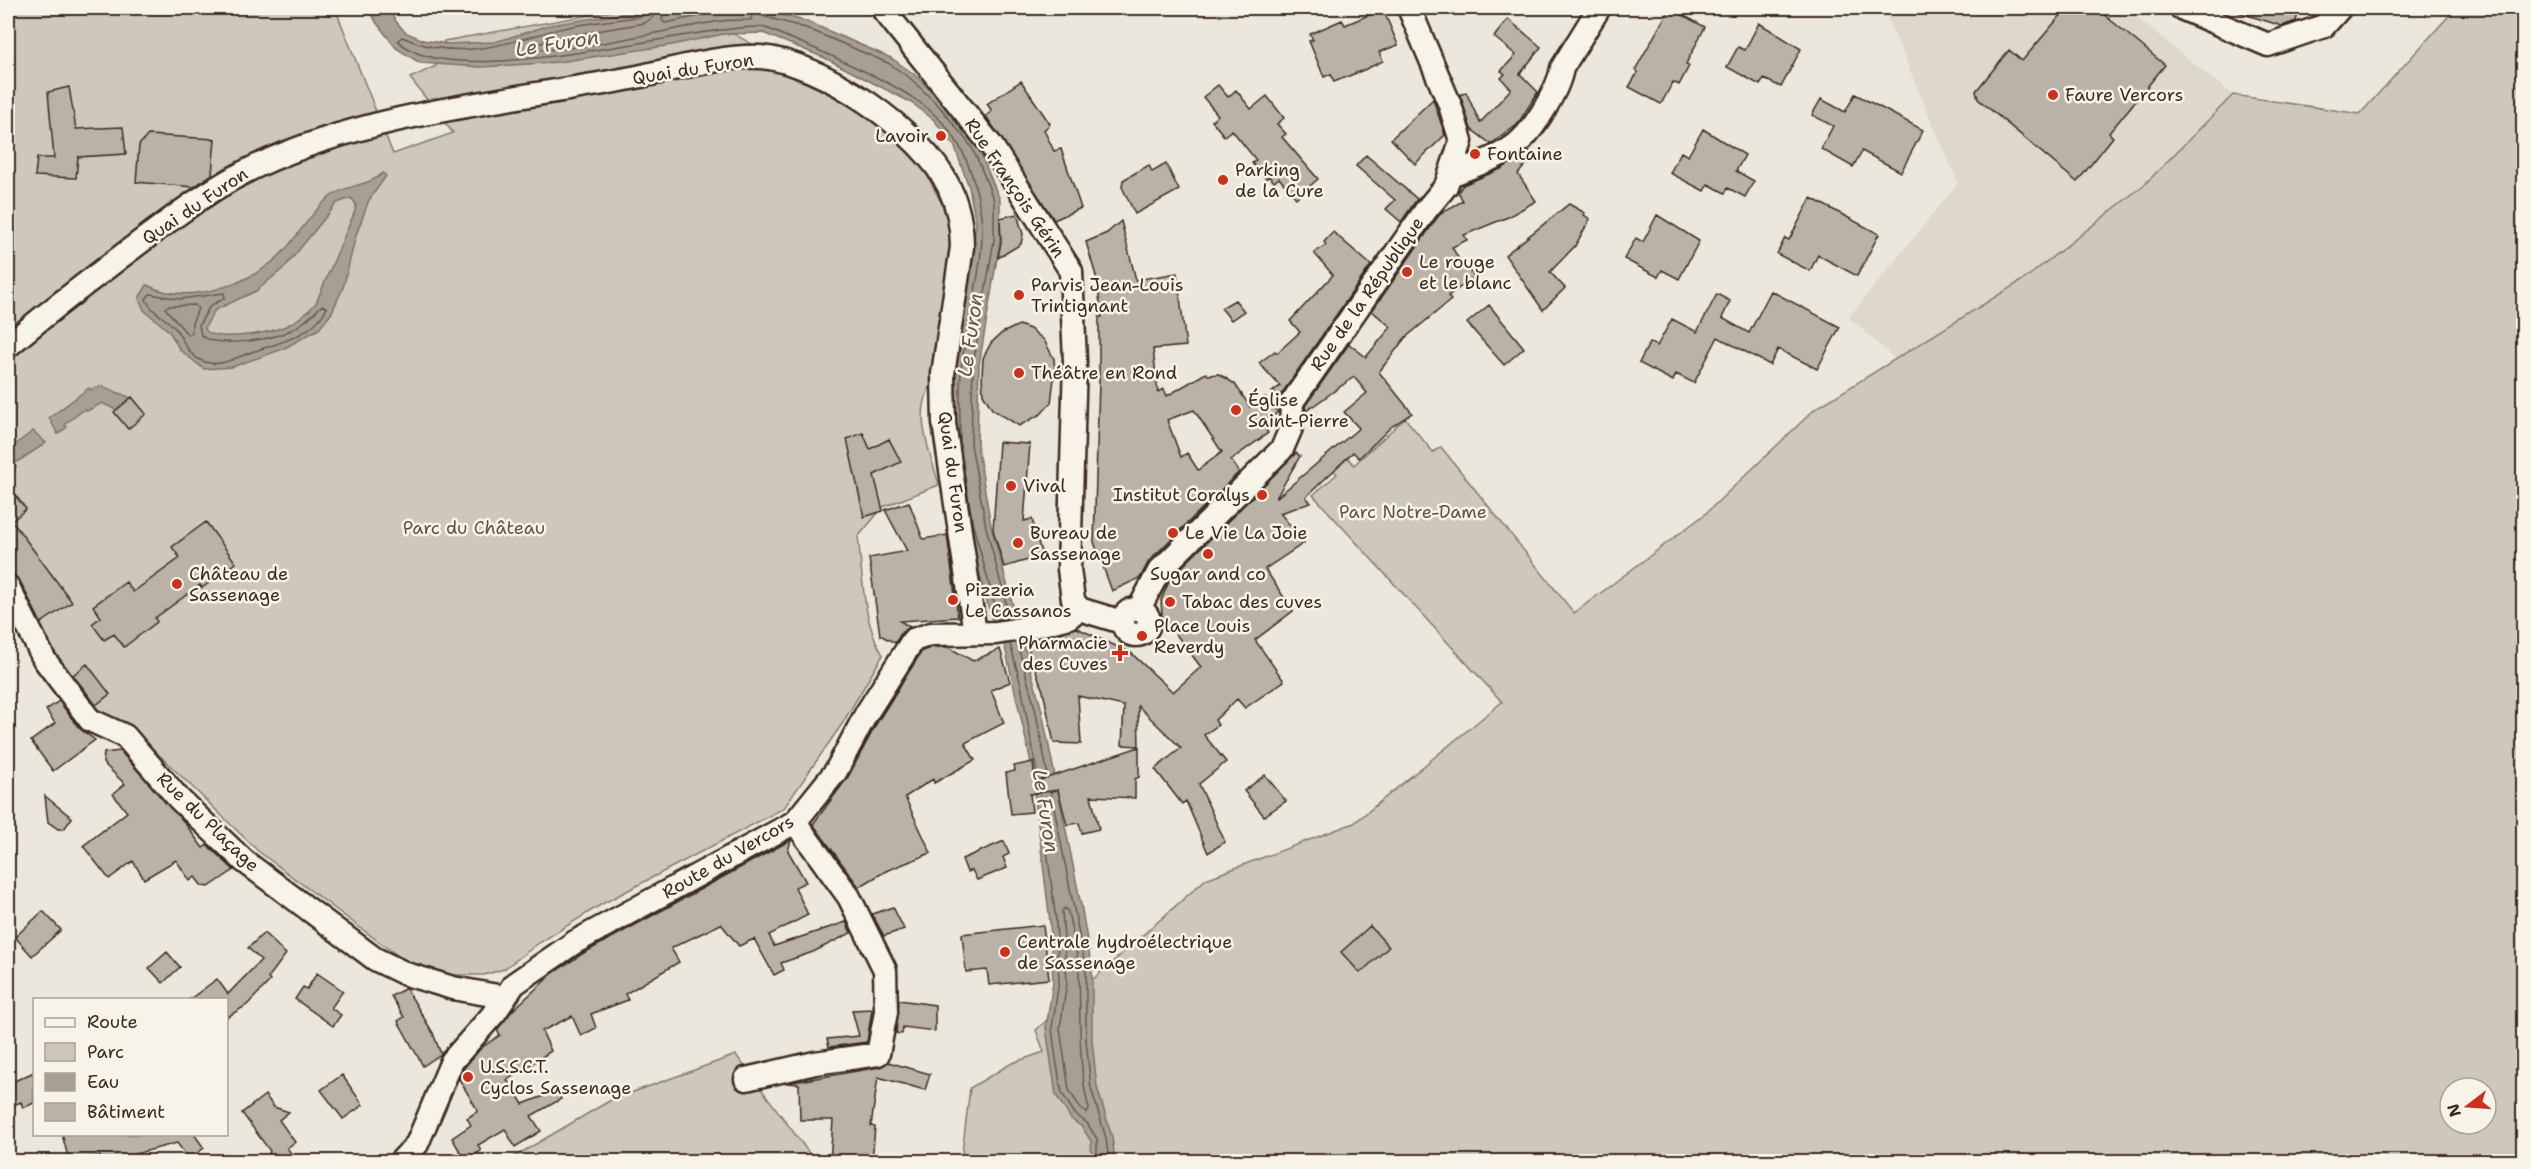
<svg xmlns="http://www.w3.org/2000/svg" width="2531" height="1169" font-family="'Shantell Sans',sans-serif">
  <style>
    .built { fill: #ddd7cc }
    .green { fill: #cec8bc; stroke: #84796d; stroke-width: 1.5; fill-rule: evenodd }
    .water { fill: #a89f93; stroke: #7c7064; stroke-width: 1.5; fill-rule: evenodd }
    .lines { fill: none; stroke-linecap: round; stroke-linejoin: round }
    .shore { stroke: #67594d; stroke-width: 1.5 }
    .building { fill: #bab2a7; stroke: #3b2a1e; stroke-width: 1.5; fill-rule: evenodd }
    .minor-casing { stroke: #3b2a1e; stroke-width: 27 }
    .minor { stroke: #f7f3e8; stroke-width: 22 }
    .poi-dot { fill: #c8321e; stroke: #f7f3e8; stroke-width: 2 }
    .labels { text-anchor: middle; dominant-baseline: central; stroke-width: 5; stroke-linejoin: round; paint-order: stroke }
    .street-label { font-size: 18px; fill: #3b2a1e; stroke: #f7f3e8 }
    .poi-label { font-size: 18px; fill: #3b2a1e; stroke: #f7f3e8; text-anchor: start }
    .park-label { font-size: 18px; fill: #605246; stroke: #f7f3e8 }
    .water-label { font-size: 20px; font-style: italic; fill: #615347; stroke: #f7f3e8 }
  </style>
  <rect width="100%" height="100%" fill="#ece7dc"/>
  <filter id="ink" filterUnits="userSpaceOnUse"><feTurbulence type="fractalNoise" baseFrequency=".0167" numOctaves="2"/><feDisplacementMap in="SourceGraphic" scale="12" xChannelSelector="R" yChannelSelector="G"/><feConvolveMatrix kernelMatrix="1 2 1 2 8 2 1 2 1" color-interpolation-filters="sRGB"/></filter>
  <g filter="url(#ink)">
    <path class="built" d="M1883,8H2125L2233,95L2145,184L2026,278L1895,359L1849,317L1958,183Z"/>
    <path class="green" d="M8,8H335L393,154L453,133L410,78L436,66L444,41L629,8H686L811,76L882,126L923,167L952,224L934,381C911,412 930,451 939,485L883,507L858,537C863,576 862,621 883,655L842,724L784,808L602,904L539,943L504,969L484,975H439L402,959L258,851L146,742L115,725L92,708L68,677L8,569V377L12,373L13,349L8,343Z
      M2456,8H2523V1161L961,1162L970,1088L1012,1063L1044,1052L1036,1030L1206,879L1354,823L1502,702L1313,495L1337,474L1330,468L1344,454L1354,465L1405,418L1433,452L1441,447L1574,613L1704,515L1815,409L2026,278L2145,184L2233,95L2360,114ZM2450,1088H2486V1124H2450Z
      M736,1055L815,1161L505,1162L611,1100Z"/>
    <path class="water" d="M369,8H390L395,20L405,32L423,40L448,44L495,42L550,25L660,8L761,9L808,22L891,58L914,74L943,102L976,143L1000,200V240L979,365L977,444L991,526L1041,707L1082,910L1092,970V1040L1097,1087L1112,1137L1115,1161H1092L1091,1141L1082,1127L1071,1119L1056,1095L1046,1028L1053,982L1050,922L1030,758L1005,647L991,617L967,526L954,452L955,370L976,223L969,187L954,145L934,120L912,103L825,58L763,33L723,34L672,45L559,62L481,67L420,63L396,48L376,22Z
      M383,173L386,176L369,200L356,235L343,288L331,314L319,329L283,349L232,367L204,369L180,350L169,331L144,310L139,298L147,285C187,306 248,285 279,256C298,238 310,212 330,197C346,184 368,187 383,173ZM351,198L356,204L355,211L316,303C308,312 297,321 286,326C270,333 220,342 206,331L205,327L215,310L256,291L285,267L337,203Z
      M102,386L131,398L116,410L102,403L87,411L85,409L65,424L67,427L58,434L49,418L89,388L91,390Z
      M33,431L46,443L14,464L16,467L8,478V450Z"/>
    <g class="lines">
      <path class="shore" d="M648,8L643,16C612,21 580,23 551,31C498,46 455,61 402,37L398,40C443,96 691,25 761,27C770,28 779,34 787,37C817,49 845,62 874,76C939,108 967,136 980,208C989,259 965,320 961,371C959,396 960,421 960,445
        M655,8L653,17L645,23L554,38L538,44L536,48C555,57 691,24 722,21C731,20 740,20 750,20L752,17L750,8
        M664,8L662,20L665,23L719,12L739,11L741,8
        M758,8L762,16L806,28L888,63L910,78L939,106L971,146L980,165L994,201V240L973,364L971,444L986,527L1010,618
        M224,293L225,298L210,306L199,325L201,335C217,349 270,340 289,331C302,325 313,315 322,305L327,308C312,337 277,343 249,353C235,358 221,367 205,362C188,357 184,340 175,328C166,318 151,312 146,299L150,294L180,299Z
        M195,305L198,309L192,323V333L188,335L165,308L168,306Z
        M967,489L973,525L999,620
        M1017,642L1035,708L1048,776
        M1010,644L1021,685L1038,779
        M1051,792L1086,970V1040L1091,1088L1106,1138L1109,1162
        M1040,794L1056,921L1059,981L1052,1028L1056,1059L1062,1093L1075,1114L1087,1123L1097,1139V1162
        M1065,908L1068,912C1072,932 1078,952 1079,972C1081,1018 1077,1064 1089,1109L1087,1113L1081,1109L1069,1090L1060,1028L1067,982L1062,911Z"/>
    </g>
    <path class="building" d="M1670,8L1705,27L1686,64L1689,66L1679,85L1673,82L1661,104L1629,87L1638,72L1635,70Z
      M2067,8H2096L2165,65L2109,133L2113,137L2077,182L1978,99L1976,91L2009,50L2022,61Z
      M2235,8H2300L2296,21L2282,26L2234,11Z
      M1383,9L1398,45L1379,52L1383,61L1366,69L1334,82L1331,74L1324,77L1309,41L1313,40L1310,34L1342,20L1345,25Z
      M1508,19L1541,47L1520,74L1538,92L1517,125L1491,144L1471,129L1460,95L1466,92L1480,123L1511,89L1501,78L1505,74L1501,71L1516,55L1494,37Z
      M1759,23L1801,49L1781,87L1764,79L1760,85L1727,67L1738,47L1745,50Z
      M1021,81L1050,124L1044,130L1054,151L1061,149L1081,208L1054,220L986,116L992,111L987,104Z
      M1218,85L1228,97L1236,90L1251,109L1267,96L1284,118L1277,124L1286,134L1282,137L1318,179L1296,198L1279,178L1274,182L1269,176L1266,179L1252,163L1256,160L1232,130L1224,136L1212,121L1218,115L1203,97Z
      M69,87L76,129L123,127L126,154L78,157L76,178L35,176L37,158H54L48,92Z
      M1855,94L1923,130L1901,172L1862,151L1853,167L1821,149L1833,126L1812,115L1821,99L1845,112Z
      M1433,99L1445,135L1415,164L1391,139Z
      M1703,129L1745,155L1736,171L1754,181L1745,197L1728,188L1725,193L1708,184L1704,191L1670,173L1681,152L1688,156Z
      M148,135L215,139L212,174L194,187L136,182L139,145Z
      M1529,151L1534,155L1518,174L1536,201L1508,217L1464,235L1467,240L1452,247L1461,263L1475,277L1448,296L1451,300L1405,338L1379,372L1412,413L1391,427L1359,458L1353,452L1306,497L1311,503L1280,513L1304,543L1265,569L1293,611L1255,640L1284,681L1245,708L1237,699L1215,720L1218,725L1204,735L1226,762L1199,784L1225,842L1208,853L1186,801L1182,804L1155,769L1181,748L1138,706L1139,746L1122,745L1124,706L1078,696L1081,744L1054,743L1043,691L1026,642L1077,628L1131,653L1173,692L1201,667L1162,616L1161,600L1170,579L1296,453L1300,456L1276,498L1359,428L1344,412L1367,393L1354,377L1306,411L1305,406L1349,344L1366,357L1391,327L1372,311L1437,218L1442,212L1463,201L1458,192L1463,185L1503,168Z
      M1366,155L1417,199L1401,222L1386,209L1395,200L1356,166Z
      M1166,164L1179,190L1135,214L1122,187L1123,180L1149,165L1152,172Z
      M1811,198L1879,234L1857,276L1818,255L1810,271L1777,254L1785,238L1789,240Z
      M1569,204L1585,213L1584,215L1590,219L1575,246L1550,272L1565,288L1543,310L1505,255Z
      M1017,214L1023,234L1021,244L998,258L1001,242L1000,218Z
      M1657,215L1699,241L1679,279L1662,270L1658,277L1624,259L1636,238L1643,242Z
      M1121,221L1136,280L1177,273L1186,346L1153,349L1158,392L1164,389L1167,396L1206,373L1208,375L1219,374L1235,384L1250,407L1265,397L1278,412L1263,425L1268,433L1231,460L1239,472L1149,561L1140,578L1112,591L1094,542L1099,382V317H1102L1096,276L1086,242L1107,233ZM1194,410L1222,452L1198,470L1187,453L1181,457L1167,420Z
      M1333,232L1371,265L1280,396L1272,392L1280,386L1259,363L1275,351L1277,353L1300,332L1290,321L1333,275L1314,253L1326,245L1324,242Z
      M1771,291L1840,327L1817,369L1778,349L1770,365L1718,337L1694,383L1676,374L1673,381L1639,363L1650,342L1657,346L1672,319L1697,332L1717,294L1730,301L1722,318L1749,333Z
      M1235,300L1244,311L1231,320L1221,308Z
      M1489,305L1524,348L1504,365L1467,323Z
      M1019,325L1030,329L1044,340L1054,359L1055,370L1051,403L1041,414L1019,426L992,409L983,394L982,376L983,358L991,343L1002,333Z
      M132,397L146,414L128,429L114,412Z
      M863,433L870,449L889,439L901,462L874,475L883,511L864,517L847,439Z
      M999,442L1030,444L1024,521L1032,519L1042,556L1004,567L993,530Z
      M8,486L26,509L12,521L72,602L41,623L20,581L8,569Z
      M909,502L923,539L947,535L958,617L900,621L910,627L902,632L895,643L880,635L869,558L907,551L885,510Z
      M206,522L236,563L202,588L200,585L155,618L157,622L124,647L114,634L104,640L92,624L101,617L93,606L126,582L133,592L180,558L172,547Z
      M933,647H948L973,661L1000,649L1010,682L991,690L1004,723L965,743L975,760L934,783L933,779L905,797L931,853L886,871L859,887L813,824L848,777L878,721L922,651Z
      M87,664L110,694L96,705L73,675Z
      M59,701L79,728L95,740L53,771L31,741L55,723L46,710Z
      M1139,747V777L1135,779V798L1091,796L1099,829L1082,833L1079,823L1067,825L1058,790L1030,794L1032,812L1011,814L1006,773L1015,771L1014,766L1033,762L1035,782Z
      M120,751L184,822L203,848L207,845L234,870L209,887L202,886L195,877L190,881L176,860L144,879L133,861L109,879L83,846L127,812L113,794L125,784L103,763L104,753Z
      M1265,775L1286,801L1264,816L1244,791Z
      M45,796L72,818L64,829H58L48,822Z
      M791,840L788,851L806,882L795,887L808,915L769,935L774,946L846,922L851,933L813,952L781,963L784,970L774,975L754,939L739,946L721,924L671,948L679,962L625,994L628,1000L591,1014L596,1028L581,1036L572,1016L542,1031L551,1051L507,1080L523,1104L557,1091L561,1099L531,1116L541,1131L515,1147L505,1129L478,1145L481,1151L465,1160L452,1138L471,1125L467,1118L478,1111L459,1079L464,1068L481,1048L500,1035L497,1030L512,1011L553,973L582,954Z
      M1004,841L1009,854L1003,857L1007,868L977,880L972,870L967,872L962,859Z
      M893,907L904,929L884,936L872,914Z
      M43,911L61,930L32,956L15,937Z
      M1043,925L1049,979L989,985L987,970L966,972L962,934Z
      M1370,926L1389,947L1360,973L1341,952Z
      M264,933L286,954L268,978L270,981L247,1005L226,1018V999H190L217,979L228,994L261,960L248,948Z
      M167,952L180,967L163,983L149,968Z
      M317,973L343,991L331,1008L341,1015L333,1026L295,999L303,987L307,989Z
      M406,988L433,1033L441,1054L423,1066L398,1021L404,1017L391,996Z
      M899,1000L935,1005V1031L903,1027L902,1034L896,1033Z
      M872,1009L867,1042L829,1047L827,1039L859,1036L852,1010Z
      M888,1062L930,1074L925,1090L878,1077L871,1126L875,1127L872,1161H830L833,1120H800L799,1084L787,1083L880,1067Z
      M34,1072V1103L23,1108L21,1102L11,1106L8,1084Z
      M342,1075L363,1105L343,1119L321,1090Z
      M265,1095L274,1107L289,1112L279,1120L295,1142L287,1148L297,1161H275L269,1153L270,1151L242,1113Z
      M62,1134H194L204,1148L189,1159L177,1143L108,1161H101L100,1156L69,1161Z"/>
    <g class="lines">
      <g class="minor-casing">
        <path id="minor" d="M882,8L991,145L1071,271L1075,361L1069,569L1073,600L1079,609
          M2181,8L2268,45L2324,26L2340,8
          M1451,175C1472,166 1504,157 1521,140C1536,126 1559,88 1562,68L1599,8
          M8,346C45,314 84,285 123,255C166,223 209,188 259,165C371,113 500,102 621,80C663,73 718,55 760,57C821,61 923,132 949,187C958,206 962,227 962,247L943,374L944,423L975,633
          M8,587L44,659L90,720L125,736L179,799L244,861L375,959L406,974L453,988L503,997
          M1123 622a13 13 0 1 1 26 0a13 13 0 1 1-26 0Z
          M1079,609L1122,622
          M1139,609L1159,571L1282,449L1291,428L1292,402L1426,210L1446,186L1461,141L1450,105L1409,8
          M746,1079L815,1063L878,1054L886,1012L885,970L849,897L795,822
          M400,1162L417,1144L452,1061L496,1011L514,984L575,942L795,822L836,771L866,714L913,640L931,634L996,633L1026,628L1069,617L1079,609"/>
      </g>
      <use href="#minor" class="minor"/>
    </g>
  </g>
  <g class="poi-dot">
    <circle cx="2053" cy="95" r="6"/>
    <circle cx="941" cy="136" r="6"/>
    <circle cx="1475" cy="154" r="6"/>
    <circle cx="1223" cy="180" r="6"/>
    <circle cx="1407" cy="272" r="6"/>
    <circle cx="1019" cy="295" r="6"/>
    <circle cx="1019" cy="373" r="6"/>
    <circle cx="1236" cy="410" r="6"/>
    <circle cx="1011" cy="486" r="6"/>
    <circle cx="1262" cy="495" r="6"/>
    <circle cx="1173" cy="533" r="6"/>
    <circle cx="1018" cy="543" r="6"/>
    <circle cx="1208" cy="554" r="6"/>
    <circle cx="177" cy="584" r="6"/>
    <circle cx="953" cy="600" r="6"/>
    <circle cx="1170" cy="602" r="6"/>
    <circle cx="1142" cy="636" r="6"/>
    <path d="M1117 644h6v6h6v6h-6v6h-6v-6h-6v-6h6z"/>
    <circle cx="1005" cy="952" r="6"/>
    <circle cx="468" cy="1077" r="6"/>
  </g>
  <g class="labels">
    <g class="street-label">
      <text transform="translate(693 69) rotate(-9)">Quai du Furon</text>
      <text transform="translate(1015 188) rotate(56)">Rue François Gérin</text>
      <text transform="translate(195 206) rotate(-34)">Quai du Furon</text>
      <text transform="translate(1367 294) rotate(-55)">Rue de la République</text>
      <text transform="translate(953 472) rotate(82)">Quai du Furon</text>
      <text transform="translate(208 822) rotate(44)">Rue du Plaçage</text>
      <text transform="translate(728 857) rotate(-30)">Route du Vercors</text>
    </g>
    <g class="poi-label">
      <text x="2065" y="95">Faure Vercors</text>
      <text x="929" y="136" text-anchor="end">Lavoir</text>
      <text x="1487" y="154">Fontaine</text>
      <text x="1235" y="170">Parking<tspan x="1235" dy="21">de la Cure</tspan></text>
      <text x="1419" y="262">Le rouge<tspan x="1419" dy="21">et le blanc</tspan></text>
      <text x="1031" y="285">Parvis Jean-Louis<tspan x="1031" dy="21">Trintignant</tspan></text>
      <text x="1031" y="373">Théâtre en Rond</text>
      <text x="1248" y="400">Église<tspan x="1248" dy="21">Saint-Pierre</tspan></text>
      <text x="1023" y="486">Vival</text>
      <text x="1250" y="495" text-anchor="end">Institut Coralys</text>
      <text x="1030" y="533">Bureau de<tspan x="1030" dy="21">Sassenage</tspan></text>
      <text x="1185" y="533">Le Vie La Joie</text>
      <text x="189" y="574">Château de<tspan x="189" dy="21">Sassenage</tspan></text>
      <text x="1208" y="574" text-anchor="middle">Sugar and co</text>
      <text x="965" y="590">Pizzeria<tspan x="965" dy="21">Le Cassanos</tspan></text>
      <text x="1182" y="602">Tabac des cuves</text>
      <text x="1154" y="626">Place Louis<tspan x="1154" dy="21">Reverdy</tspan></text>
      <text x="1108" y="643" text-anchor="end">Pharmacie<tspan x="1108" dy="21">des Cuves</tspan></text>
      <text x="1017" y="942">Centrale hydroélectrique<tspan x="1017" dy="21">de Sassenage</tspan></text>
      <text x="480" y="1067">U.S.S.C.T.<tspan x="480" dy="21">Cyclos Sassenage</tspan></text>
    </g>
    <g class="park-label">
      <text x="1413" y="512">Parc Notre-Dame</text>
      <text x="474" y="528">Parc du Château</text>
    </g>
    <g class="water-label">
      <text transform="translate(557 43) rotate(-9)">Le Furon</text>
      <text transform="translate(970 335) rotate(-82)">Le Furon</text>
      <text transform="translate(1046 811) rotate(81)">Le Furon</text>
    </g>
  </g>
  <rect width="2531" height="1169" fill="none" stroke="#f7f3e8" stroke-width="30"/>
  <rect x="15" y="15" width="2501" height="1139" fill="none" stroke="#3b2a1e" stroke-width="2" filter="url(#ink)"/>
  <rect x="33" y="998" width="195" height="138" fill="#f7f3e8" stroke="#aca397" stroke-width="1.5"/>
  <rect x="45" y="1018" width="30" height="9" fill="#f7f3e8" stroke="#aca397" stroke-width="1.5"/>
  <text x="87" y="1028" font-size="18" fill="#3b2a1e">Route</text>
  <rect x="45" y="1043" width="30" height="18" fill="#cec8bc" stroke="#aca397" stroke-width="1.5"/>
  <text x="87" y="1058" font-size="18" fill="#3b2a1e">Parc</text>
  <rect x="45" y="1073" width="30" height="18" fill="#a89f93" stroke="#aca397" stroke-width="1.5"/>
  <text x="87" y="1088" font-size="18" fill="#3b2a1e">Eau</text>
  <rect x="45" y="1103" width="30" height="18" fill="#bab2a7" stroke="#aca397" stroke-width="1.5"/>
  <text x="87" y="1118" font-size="18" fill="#3b2a1e">Bâtiment</text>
  <g transform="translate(2468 1106) rotate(253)"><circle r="28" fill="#f7f3e8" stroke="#aca397" stroke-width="1.5"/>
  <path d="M0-4.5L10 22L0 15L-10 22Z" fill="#c8321e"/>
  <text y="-9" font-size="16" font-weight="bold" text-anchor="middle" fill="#3b2a1e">N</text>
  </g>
</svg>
